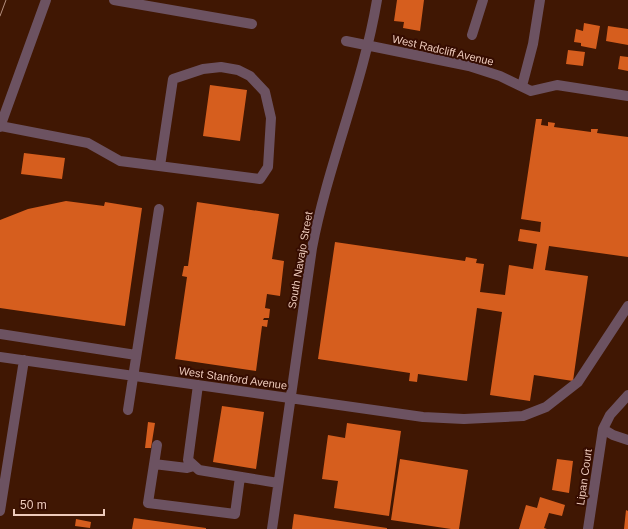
<svg xmlns="http://www.w3.org/2000/svg" width="628" height="529" font-family="Arial,sans-serif">
  <style>
    .building { fill: #d65e1e }
    .lines { fill: none; stroke-linecap: round; stroke-linejoin: round }
    .minor { stroke: #6c5261; stroke-width: 10 }
    .tram { stroke: #b48f7f; stroke-width: 1 }
    .labels { text-anchor: middle; dominant-baseline: central; stroke-width: 4; stroke-linejoin: round; paint-order: stroke }
    .street-label { font-size: 11px; fill: #eecbbc; stroke: #350c00 }
  </style>
  <rect width="100%" height="100%" fill="#401703"/>
  <path class="building" d="M397,0H424L420,31L403,28L404,22L394,21Z
    M584,23L600,26L596,49L581,46V43L574,42L576,29L583,31Z
    M608,26L628,29V45L606,41Z
    M568,50L585,52L583,66L566,64Z
    M620,56L628,57V71L618,69Z
    M210,85L247,90L240,141L203,136Z
    M536,119H542L541,125L548,126V122L555,123L554,127L591,132V129H598L597,133L628,137V257L549,246L545,270L588,276L573,381L534,375L530,401L490,395L502,312L477,308L467,381L418,374L417,382L409,381L410,373L318,359L335,242L465,261L466,257L477,259L476,263L484,264L480,292L505,295L509,265L533,269L537,244L518,241L520,229L540,232L541,222L521,219Z
    M24,153L65,158L62,179L21,174Z
    M66,201L104,206L105,202L142,208L125,326L0,308V220L28,209Z
    M197,202L279,214L272,259L284,261L280,296L267,294L265,308L270,309L269,318H264L263,320H268L267,327L262,326L256,371L175,359L187,277L182,276L184,266H188Z
    M222,406L264,412L256,469L213,462Z
    M148,422L155,423L151,448H145Z
    M347,423L401,431L389,516L334,508L338,481L322,479L328,435L345,438Z
    M400,459L468,470L459,529H451L391,520Z
    M557,459L573,461L569,493L552,490Z
    M540,497L565,505L562,516L549,513L544,528L547,529H519L526,505L537,508Z
    M626,510L628,511V529H624Z
    M294,514L387,528V529H292Z
    M134,518L206,528V529H132Z
    M76,519L91,522L90,528L75,526Z"/>
  <g class="lines">
    <path class="minor" d="M114,0L252,24
      M472,35L483,0
      M346,41L469,66L500,76L531,91L557,85L628,96
      M522,86L533,44L540,0
      M0,126L88,143L120,161L260,179L268,167L271,118L265,92L250,76L238,70L221,67L203,69L173,79L160,166
      M0,127L46,0
      M0,334L136,355
      M0,357L423,417L464,419L523,416L546,407L578,382L628,306
      M198,385L188,460L199,470L278,483
      M128,410L159,209
      M603,429L613,435L628,440
      M157,445L148,503L235,514L240,477
      M154,464L187,468L194,466
      M0,511L24,360
      M272,529L312,248C328,164 363,84 377,0
      M588,529L603,429L610,415L628,395"/>
    <path class="tram" d="M0,16L6,0"/>
  </g>
  <g class="labels">
    <g class="street-label">
      <text transform="translate(443 50) rotate(13)">West Radcliff Avenue</text>
      <text transform="translate(300 260) rotate(-80)">South Navajo Street</text>
      <text transform="translate(233 378) rotate(8)">West Stanford Avenue</text>
      <text transform="translate(584 477) rotate(-82)">Lipan Court</text>
    </g>
  </g>
  <path d="M14 509v6h90v-6" fill="none" stroke="#eecbbc" stroke-width="2"/>
  <text x="20" y="509" font-size="12" fill="#eecbbc" stroke="#350c00" stroke-width="3" paint-order="stroke">50 m</text>
</svg>
